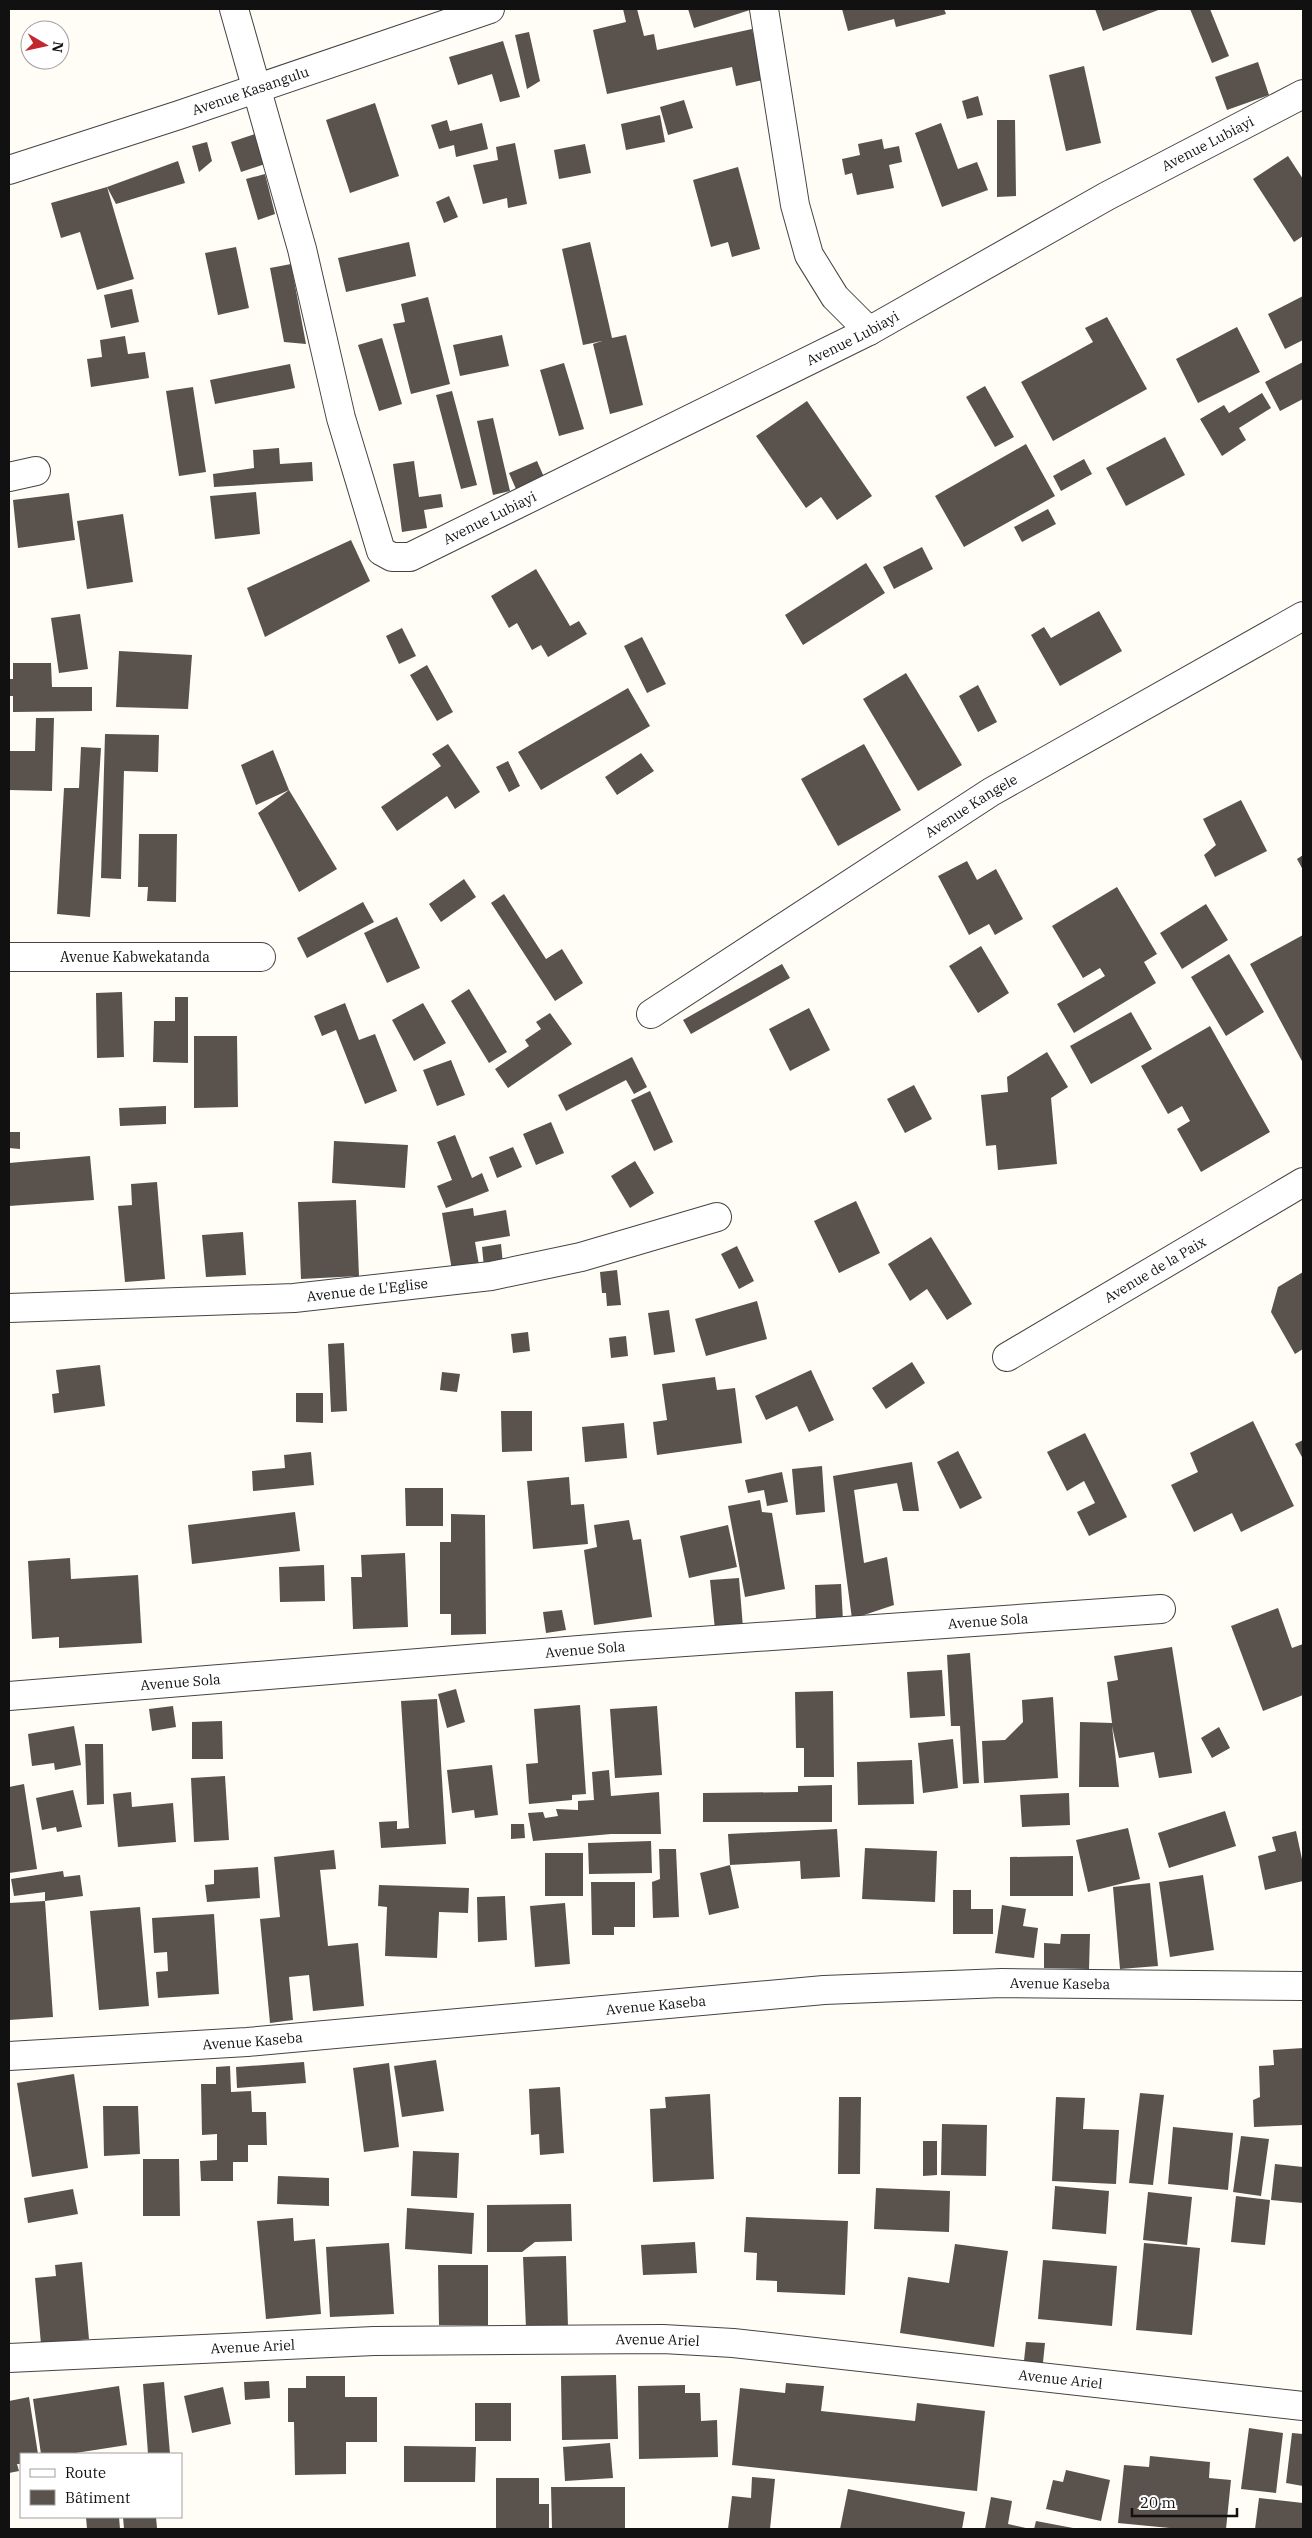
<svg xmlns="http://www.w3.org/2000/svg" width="1312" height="2538" font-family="'IBM Plex Serif',serif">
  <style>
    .building { fill: #5a524d }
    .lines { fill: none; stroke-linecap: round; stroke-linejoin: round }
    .minor-casing { stroke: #444; stroke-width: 30 }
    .minor { stroke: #fff; stroke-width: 28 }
    .labels { text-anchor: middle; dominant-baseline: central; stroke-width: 5; stroke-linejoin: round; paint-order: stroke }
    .street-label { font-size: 14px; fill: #111; stroke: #fff }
  </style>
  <rect width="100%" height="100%" fill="#fffdf5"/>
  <path class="building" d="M623,9H637L644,36L654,34L657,50L752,29L763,80L736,86L732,67L607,94L593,30L626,22Z
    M688,9H753L694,28Z
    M842,9H944L946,14L896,27L894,19L848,31Z
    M1095,9H1161L1103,31Z
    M1190,9H1210L1229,56L1212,63Z
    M529,32L540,81L527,89L515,35Z
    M503,41L520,97L500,102L492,74L458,85L449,57Z
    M1258,62L1269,95L1227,110L1215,77Z
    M1084,66L1101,143L1066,151L1049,75Z
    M978,96L983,115L967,119L962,101Z
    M684,100L693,128L668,135L660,107Z
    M375,103L399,176L350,193L326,120Z
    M660,115L665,142L626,150L621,124Z
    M447,120L450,131L482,123L488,149L456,157L454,145L439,149L431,125Z
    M997,120H1015L1016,196L997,197Z
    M941,123L958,169L977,162L988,190L942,207L915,133Z
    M255,134L265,164L241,172L231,142Z
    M882,139L884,149L899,146L902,162L889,165L894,188L857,195L852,173L845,175L842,159L860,155L858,144Z
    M207,142L212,161L199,172L192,146Z
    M515,143L527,204L508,208L507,198L483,204L473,165L498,160L496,147Z
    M585,144L591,173L559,179L554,150Z
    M1288,156L1303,179V236L1294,242L1253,179Z
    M178,161L185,183L116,204L107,187Z
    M738,167L760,249L732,257L728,242L711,247L693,180Z
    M265,174L275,214L258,220L246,179Z
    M107,187L134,279L97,290L80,232L61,238L51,203Z
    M449,196L458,217L444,223L436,202Z
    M409,242L416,276L346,292L338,258Z
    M590,242L612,338L626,335L643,405L610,414L593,344L602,341L583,345L562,249Z
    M236,247L249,308L218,315L205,253Z
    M291,264L306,344L284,342L270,268Z
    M132,289L139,322L111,328L104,295Z
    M1303,296V340L1285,349L1268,314Z
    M428,297L450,384L411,394L393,324L405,322L401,304Z
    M1107,317L1147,389L1053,441L1021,382L1093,342L1085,328Z
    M1237,327L1260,372L1198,403L1176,359Z
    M502,335L509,366L460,376L453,345Z
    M125,336L128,354L145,352L149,378L91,387L87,359L102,357L100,340Z
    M382,338L402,404L379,411L358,345Z
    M1303,362V399L1280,411L1265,382Z
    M564,363L584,429L559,436L540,370Z
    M290,364L295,388L215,404L210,380Z
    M985,386L1014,437L995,447L966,397Z
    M193,387L206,472L179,476L166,391Z
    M452,391L477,485L461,489L436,395Z
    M1262,393L1271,408L1239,428L1246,440L1222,456L1200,419L1224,405L1229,413Z
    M807,401L872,496L837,520L821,497L806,508L756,436Z
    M493,418L510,491L493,495L477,421Z
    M1165,437L1185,475L1126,506L1106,468Z
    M1026,444L1055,496L964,547L935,496Z
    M279,448L280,464L312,462L313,481L214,487L213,474L254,468L253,450Z
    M1084,459L1092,474L1061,491L1053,476Z
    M414,461L419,497L441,494L443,507L424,510L427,528L402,532L393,464Z
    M537,461L544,477L516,489L509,473Z
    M256,492L260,534L215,539L210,496Z
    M69,493L75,540L18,548L13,500Z
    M1048,509L1056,524L1022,542L1014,527Z
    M123,514L133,582L87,589L77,521Z
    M351,540L370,581L265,637L247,588Z
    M922,547L933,569L894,589L883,567Z
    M866,563L885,593L803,645L785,615Z
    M536,569L570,626L579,621L587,634L548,657L541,645L532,650L517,623L509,628L491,596Z
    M1099,611L1122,651L1060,686L1031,635L1044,627L1051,638Z
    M80,614L88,669L59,673L51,618Z
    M402,628L416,656L399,664L386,636Z
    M642,637L666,684L647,693L624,646Z
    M119,651L192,655L188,709L116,707Z
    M13,663H51L52,687H92V711L13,712V696H9V679H13Z
    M427,665L453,712L437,721L410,675Z
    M906,673L962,765L918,791L863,699Z
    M978,685L997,722L978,732L959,696Z
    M628,688L650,726L541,790L518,752Z
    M36,718H54L52,791L9,790V751H35Z
    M105,734L159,735L158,772L124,771L121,879L101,878Z
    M448,744L480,792L455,809L447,796L397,831L381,807L441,766L432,754Z
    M864,744L901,810L838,846L801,779Z
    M81,747L101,748L90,917L57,914L64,788H79Z
    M273,750L289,790L256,805L241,765Z
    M641,753L654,771L617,795L605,777Z
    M508,761L520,786L509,792L496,767Z
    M289,790L337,869L299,892L258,813Z
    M1241,800L1267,851L1215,877L1204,855L1216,845L1203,819Z
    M139,834H177L176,902L147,901L148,887H138Z
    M1303,855V870L1297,859Z
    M967,861L977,880L996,869L1023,919L995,935L989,924L969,935L938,876Z
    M464,879L476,897L441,922L429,904Z
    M1117,887L1157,954L1144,962L1156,983L1074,1033L1057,1004L1105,976L1100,968L1083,978L1052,926Z
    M504,894L546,959L562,949L583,983L555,1001L491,903Z
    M363,902L374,922L307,958L297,938Z
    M1206,904L1228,940L1182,969L1160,933Z
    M397,917L420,968L387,983L364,933Z
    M1303,935V1063L1250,964Z
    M981,946L1009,993L978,1013L949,966Z
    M1229,954L1264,1012L1226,1036L1191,977Z
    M782,964L790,978L691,1034L683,1020Z
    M469,989L507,1052L489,1063L451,1001Z
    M122,992L124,1057L97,1058L96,993Z
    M175,997H188V1063L153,1062L154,1021H175Z
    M345,1003L359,1040L375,1034L397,1091L365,1104L336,1030L322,1036L314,1016Z
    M423,1003L446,1043L414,1061L392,1020Z
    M809,1008L830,1050L790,1071L769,1029Z
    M1131,1012L1152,1049L1091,1084L1070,1046Z
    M550,1013L572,1044L508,1088L495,1069L529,1046L525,1040L541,1029L536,1022Z
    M1210,1026L1270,1132L1201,1172L1177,1129L1190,1121L1182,1106L1168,1114L1141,1066Z
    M194,1036H237L238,1107L194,1108Z
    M1047,1052L1068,1087L1051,1098L1057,1164L998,1170L996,1145L986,1146L981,1095L1008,1092L1007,1077Z
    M632,1057L647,1087L634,1094L626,1080L566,1111L558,1095Z
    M451,1060L465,1095L437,1106L423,1070Z
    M914,1085L932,1119L905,1133L887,1099Z
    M650,1091L673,1142L654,1151L631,1100Z
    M166,1106V1124L120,1126L119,1108Z
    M551,1122L564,1153L536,1165L523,1134Z
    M9,1132H20V1149L9,1148Z
    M455,1135L472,1178L482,1173L489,1191L446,1208L437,1186L452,1180L437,1142Z
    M334,1141L408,1145L405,1188L332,1183Z
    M513,1147L522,1167L497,1178L489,1157Z
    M90,1156L94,1200L9,1206V1163Z
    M635,1161L654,1193L630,1208L611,1176Z
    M157,1182L165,1279L125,1282L118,1206L132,1205L131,1184Z
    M356,1200L359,1276L301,1279L298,1202Z
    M856,1201L880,1253L839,1273L814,1221Z
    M473,1208L474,1216L506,1210L510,1236L475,1242L479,1265L452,1270L442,1213Z
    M243,1232L246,1275L206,1277L202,1235Z
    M931,1237L972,1304L947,1320L927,1289L910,1301L888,1264Z
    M501,1244L503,1264L484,1267L482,1247Z
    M737,1246L754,1281L739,1289L721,1254Z
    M617,1270L621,1305L607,1306L606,1293H602L600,1272Z
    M1303,1272V1349L1295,1354L1271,1312L1278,1287Z
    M757,1301L767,1339L706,1356L695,1319Z
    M669,1310L675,1352L654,1355L648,1313Z
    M528,1332L530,1351L513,1353L511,1334Z
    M626,1336L628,1356L611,1358L609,1338Z
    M344,1343L347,1411L331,1412L328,1344Z
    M912,1362L925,1383L886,1409L872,1388Z
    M100,1365L105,1406L54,1413L52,1394L59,1393L56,1370Z
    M811,1370L834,1420L809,1432L797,1406L766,1420L755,1396Z
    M442,1372L460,1374L457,1392L440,1390Z
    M715,1377L717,1390L735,1388L742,1443L657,1455L653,1422L667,1420L662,1384Z
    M296,1393H323V1423L296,1422Z
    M501,1411H532V1451L502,1452Z
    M1253,1421L1294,1506L1241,1532L1232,1513L1194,1532L1171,1485L1198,1472L1190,1453Z
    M624,1423L627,1458L585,1462L582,1427Z
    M1085,1433L1127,1517L1089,1536L1077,1512L1095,1503L1084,1481L1067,1491L1047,1452Z
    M1303,1440V1459L1295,1444Z
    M958,1451L982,1498L960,1509L937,1462Z
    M311,1452L314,1485L253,1491L252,1471L285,1468L284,1455Z
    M912,1462L919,1511H903L897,1483L854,1490L864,1563L887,1557L894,1605L852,1619L833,1476Z
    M822,1466L825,1512L796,1515L792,1469Z
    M782,1472L788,1502L767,1506L764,1490L748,1493L745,1480Z
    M569,1477L571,1505L584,1504L588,1544L533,1549L527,1481Z
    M405,1488H443V1526H406Z
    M760,1500L762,1512L772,1513L785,1589L745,1597L728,1506Z
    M295,1512L300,1551L192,1564L188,1525Z
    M451,1514L485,1515L486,1634L451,1635V1614H440V1542H451Z
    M629,1520L633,1540L641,1539L652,1617L594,1625L584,1550L597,1547L594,1525Z
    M728,1525L737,1567L689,1578L680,1536Z
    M405,1553L408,1627L353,1629L351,1577H362L361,1555Z
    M70,1558L71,1579L138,1575L142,1643L59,1648V1637L32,1639L28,1561Z
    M324,1565L325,1601L280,1602L279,1567Z
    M739,1578L743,1628L715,1630L710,1580Z
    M841,1584L843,1621L816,1622L815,1585Z
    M1278,1608L1292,1648L1303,1644V1695L1263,1711L1231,1626Z
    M562,1610L566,1630L546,1633L543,1612Z
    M1172,1647L1192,1773L1159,1778L1154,1752L1119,1758L1112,1726L1119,1787H1079L1080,1722L1112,1723L1107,1682L1118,1680L1114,1656Z
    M970,1653L979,1783L963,1784L960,1726H951L947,1655Z
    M942,1670L945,1716L910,1718L907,1672Z
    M456,1689L465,1722L447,1728L438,1694Z
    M833,1691L834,1777H804V1748H796L795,1692Z
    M1053,1697L1058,1778L984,1783L982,1741L1005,1740L1023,1722L1022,1700Z
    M437,1699L446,1844L381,1848L379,1822L397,1821V1829L409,1828L401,1701Z
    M580,1705L586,1794L572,1795V1800L529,1804L526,1764L538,1763L534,1709Z
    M173,1706L176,1727L152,1731L149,1709Z
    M657,1706L662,1775L615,1778L610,1709Z
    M222,1721L223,1759H192V1722Z
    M74,1726L81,1765L55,1770L54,1763L32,1766L28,1734Z
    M1219,1727L1230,1748L1212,1758L1201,1738Z
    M953,1739L958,1788L923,1793L918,1743Z
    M85,1744H103L104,1804L87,1805Z
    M912,1760L914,1804L858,1805L857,1762Z
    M492,1765L498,1815L475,1818L474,1810L452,1813L447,1770Z
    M609,1770L611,1796L659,1792L661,1834H611L533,1841L528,1813L543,1812L545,1818L558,1816L556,1809L578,1810V1801L594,1800L592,1772Z
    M225,1776L229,1840L194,1842L191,1778Z
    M24,1784L37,1869L9,1873V1787Z
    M832,1785V1822H703V1793L798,1792V1786Z
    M73,1790L82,1827L57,1832L56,1827L42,1830L36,1798Z
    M131,1792L132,1807L173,1803L176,1842L118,1847L113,1794Z
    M1069,1793L1070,1825L1022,1827L1020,1795Z
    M1225,1811L1236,1846L1169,1868L1158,1833Z
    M511,1824H524L525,1838L511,1839Z
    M1128,1828L1140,1879L1088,1892L1076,1840Z
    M837,1829L840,1877L801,1879L800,1861L730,1865L728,1834Z
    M1296,1831L1303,1864V1881L1265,1890L1258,1856L1276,1851L1272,1837Z
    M651,1841L652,1873L589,1874L588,1843Z
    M865,1848L937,1851L935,1902L862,1899Z
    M659,1849H676L679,1917L653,1918L652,1882L660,1879Z
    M334,1850L336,1869L320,1870L328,1946L358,1943L364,2006L313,2011L309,1975L289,1977L293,2020L270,2023L260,1919L280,1917L274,1857Z
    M545,1853H583V1896H545Z
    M1073,1856V1896H1010V1857Z
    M730,1865L739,1908L709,1915L700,1873Z
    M258,1867L260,1898L207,1902L205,1885L214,1884V1870Z
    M63,1871L64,1877L80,1875L83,1896L45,1901V1892L14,1896L11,1879Z
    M1203,1875L1214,1950L1170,1957L1159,1882Z
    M591,1882H635V1927H614V1935H592Z
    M1150,1883L1158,1966L1120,1969L1113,1887Z
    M379,1885L469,1888L468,1913L439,1912L437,1958L385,1956L387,1907L378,1906Z
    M953,1890H971V1909H993V1934H953Z
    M505,1896L507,1940L478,1942L477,1897Z
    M45,1901L53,2017L9,2020V1903Z
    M565,1903L570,1964L535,1967L530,1906Z
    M1002,1905L1026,1909L1023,1926L1038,1928L1034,1958L995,1953Z
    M140,1907L149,2006L99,2010L90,1911Z
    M214,1914L219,1994L158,1998L156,1972L168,1971L167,1952L154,1953L152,1918Z
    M1061,1934H1090L1089,1969L1044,1968V1943L1060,1944Z
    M1303,2048V2125L1254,2127L1253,2100L1260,2097L1259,2066L1274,2065L1273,2050Z
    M436,2060L444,2111L402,2117L394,2066Z
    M304,2062L306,2083L237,2088L236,2067Z
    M389,2063L399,2147L364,2152L353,2068Z
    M230,2066L231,2092L251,2091L252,2112H266L267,2145H248V2162H233V2181H201L200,2161L217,2160V2134L202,2135L201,2084H216V2067Z
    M74,2074L88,2168L32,2177L17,2083Z
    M560,2087L564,2153L540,2155L539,2134L531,2135L529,2089Z
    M1140,2093L1164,2095L1153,2185L1129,2183Z
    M710,2094L714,2179L653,2182L650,2109L666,2108L665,2097Z
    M839,2097H861L860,2174H838Z
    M1056,2097L1085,2098L1083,2129L1119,2130L1116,2184L1052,2181Z
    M103,2106H138L140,2154L104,2156Z
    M942,2124L987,2125L986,2176L941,2175Z
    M1173,2127L1233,2133L1228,2190L1168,2184Z
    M1241,2136L1269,2139L1261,2196L1233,2192Z
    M923,2141H937V2175L923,2176Z
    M413,2151L459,2153L457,2198L411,2196Z
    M143,2159H179L180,2216H143Z
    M1275,2164L1303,2167V2203L1271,2200Z
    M278,2176L329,2178V2206L277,2204Z
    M1055,2186L1109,2191L1106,2234L1052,2229Z
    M876,2188L950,2191L949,2232L874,2229Z
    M73,2189L78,2214L28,2223L24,2198Z
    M1148,2192L1192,2197L1187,2245L1143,2240Z
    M1236,2196L1270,2200L1265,2245L1231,2242Z
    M571,2204L572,2241L535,2242L522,2252H487V2205Z
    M407,2208L474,2213L472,2254L405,2249Z
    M746,2217L848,2221L845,2295L777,2292V2281L756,2280L757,2253L744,2252Z
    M293,2218L294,2241L315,2239L321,2314L266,2319L257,2221Z
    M695,2242L697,2273L643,2275L641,2245Z
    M389,2243L394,2314L330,2317L326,2247Z
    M1144,2243L1200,2248L1192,2335L1136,2330Z
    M955,2244L1008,2251L994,2347L900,2333L908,2277L949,2283Z
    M566,2256L568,2327L526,2328L523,2257Z
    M1043,2260L1117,2266L1112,2326L1038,2319Z
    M82,2262L89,2339L41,2344L35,2278L56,2276L55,2265Z
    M438,2265H488V2325H439Z
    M1026,2342L1045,2343L1042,2372L1023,2370Z
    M616,2375L618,2439L562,2440L561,2376Z
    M306,2376H345V2397H377V2442H346V2474L295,2475L294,2422H288V2388H306Z
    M269,2381L270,2398L245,2400L244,2382Z
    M164,2382L170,2454H148L143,2384Z
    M786,2383L824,2386L821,2411L915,2421L917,2403L985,2411L977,2491L732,2465L740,2388L785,2393Z
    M685,2385V2393H700L701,2421L717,2420L718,2457L639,2459L638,2386Z
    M119,2386L127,2445L69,2454H41L33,2399Z
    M223,2387L231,2424L192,2433L184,2396Z
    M29,2397L38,2454H21V2464H17L19,2471L9,2473V2401Z
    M475,2403H511V2441H475Z
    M1249,2428L1283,2433L1276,2493L1241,2489Z
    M1292,2433L1303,2434V2486L1286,2483Z
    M610,2443L613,2478L565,2481L563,2447Z
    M404,2446L476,2447L475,2482H404Z
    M1150,2456L1210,2462L1209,2478L1231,2480L1226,2529H1180L1118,2523L1124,2465L1149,2467Z
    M1066,2470L1110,2480L1101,2521L1046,2509L1053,2480L1063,2482Z
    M752,2477L775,2479L770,2529H728L732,2496L751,2498Z
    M496,2478H539V2504H549V2529H496Z
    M551,2487H625V2529H552Z
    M848,2489L965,2512L962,2529H840Z
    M991,2497L1012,2501L1008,2524L1030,2529H985Z
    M1259,2498L1303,2503V2529H1255Z
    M86,2517H119L120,2529H87Z
    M123,2517H156L157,2528L124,2529Z
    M1036,2521L1073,2528V2529H1034Z"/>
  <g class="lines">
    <g class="minor-casing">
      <g id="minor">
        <path id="s1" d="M234,9L302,249L341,418L381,551L392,557H410L869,331L1107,196L1303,94"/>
        <path d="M764,9L795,205L809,255L835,297L869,331"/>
        <path id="s2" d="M9,170L179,115L490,9"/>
        <path d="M9,477L36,471"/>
        <path id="s3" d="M9,957H261"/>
        <path id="s4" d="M651,1014L991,792L1303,616"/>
        <path id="s5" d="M9,1308L294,1298L491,1276L581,1257L717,1217"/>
        <path id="s6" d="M1007,1357L1303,1182"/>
        <path id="s7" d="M9,1696L628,1646L1161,1609"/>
        <path id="s8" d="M9,2056L247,2042L824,1990L1002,1983L1303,1986"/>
        <path id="s9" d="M9,2358L374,2341L663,2339L733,2343L1303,2406"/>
      </g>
    </g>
    <use href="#minor" class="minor"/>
  </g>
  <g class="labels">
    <g class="street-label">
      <text stroke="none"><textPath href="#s2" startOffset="254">Avenue Kasangulu</textPath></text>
      <text stroke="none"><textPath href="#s1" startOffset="1491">Avenue Lubiayi</textPath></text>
      <text stroke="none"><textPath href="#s1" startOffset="1086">Avenue Lubiayi</textPath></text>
      <text stroke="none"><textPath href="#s1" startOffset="681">Avenue Lubiayi</textPath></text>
      <text stroke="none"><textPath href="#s4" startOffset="382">Avenue Kangele</textPath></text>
      <text stroke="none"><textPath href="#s3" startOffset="126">Avenue Kabwekatanda</textPath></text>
      <text stroke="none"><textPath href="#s6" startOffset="172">Avenue de la Paix</textPath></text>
      <text stroke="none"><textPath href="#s5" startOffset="359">Avenue de L'Eglise</textPath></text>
      <text stroke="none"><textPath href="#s7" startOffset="982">Avenue Sola</textPath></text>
      <text stroke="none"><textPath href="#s7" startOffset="578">Avenue Sola</textPath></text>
      <text stroke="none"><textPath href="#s7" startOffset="172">Avenue Sola</textPath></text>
      <text stroke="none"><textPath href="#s8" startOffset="1054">Avenue Kaseba</textPath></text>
      <text stroke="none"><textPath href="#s8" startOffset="649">Avenue Kaseba</textPath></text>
      <text stroke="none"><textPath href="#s8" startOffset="244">Avenue Kaseba</textPath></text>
      <text stroke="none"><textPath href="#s9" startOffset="649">Avenue Ariel</textPath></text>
      <text stroke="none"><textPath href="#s9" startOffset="244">Avenue Ariel</textPath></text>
      <text stroke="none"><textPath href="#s9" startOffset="1054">Avenue Ariel</textPath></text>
    </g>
  </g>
  <rect width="1312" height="2538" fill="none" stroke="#111111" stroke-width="20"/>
  <rect x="20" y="2453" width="162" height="65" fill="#ffffff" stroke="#a0a0a0"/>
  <rect x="30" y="2469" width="25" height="8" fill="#ffffff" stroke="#a0a0a0"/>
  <text x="65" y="2478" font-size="15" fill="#111111">Route</text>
  <rect x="30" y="2490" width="25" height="15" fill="#5a524d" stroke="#a0a0a0"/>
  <text x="65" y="2503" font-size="15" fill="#111111">Bâtiment</text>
  <g transform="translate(45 45) rotate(99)"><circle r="24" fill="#ffffff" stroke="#a0a0a0"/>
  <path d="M0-4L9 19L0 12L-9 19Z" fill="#c4262e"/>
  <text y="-8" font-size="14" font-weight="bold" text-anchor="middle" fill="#111111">N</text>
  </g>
  <path d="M1132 2508v8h105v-8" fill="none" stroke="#111111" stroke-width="2.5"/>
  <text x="1140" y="2508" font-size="15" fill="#111111" stroke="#ffffff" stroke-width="4" paint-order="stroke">20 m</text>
</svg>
